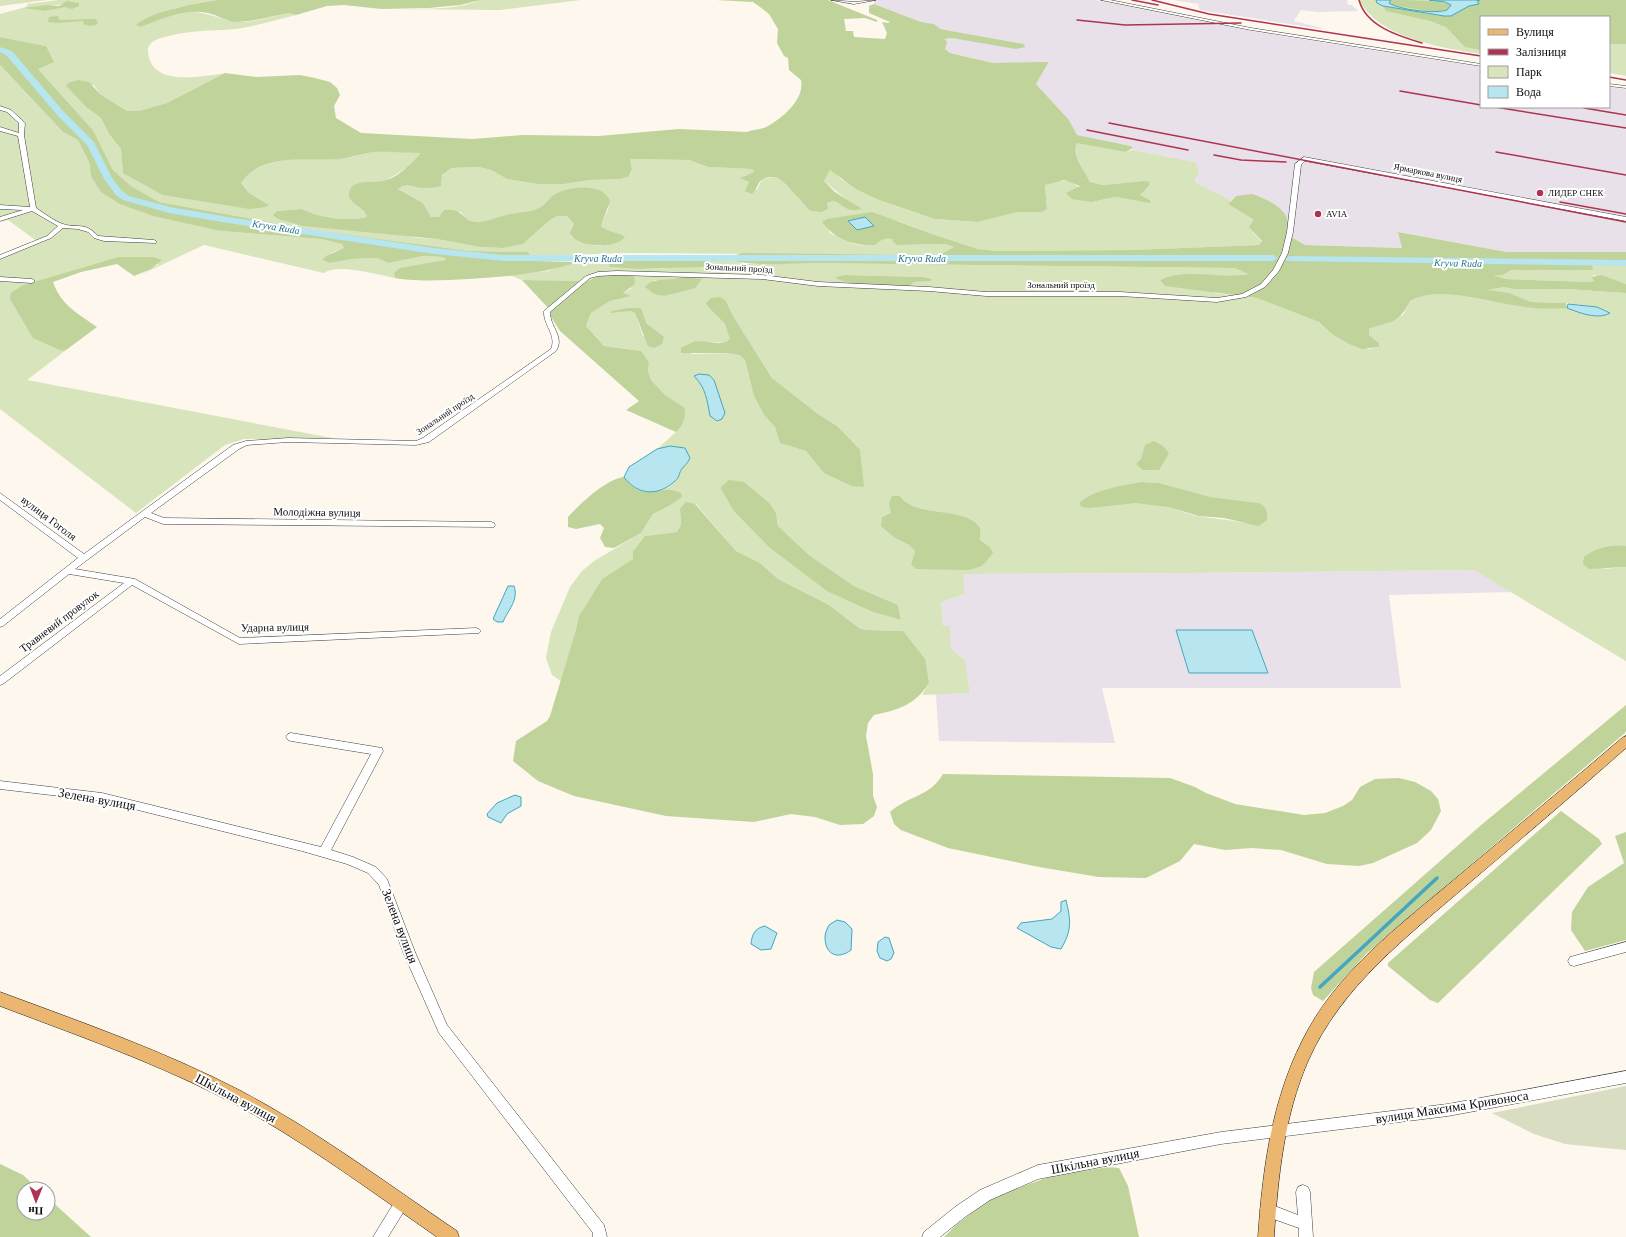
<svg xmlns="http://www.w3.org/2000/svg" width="1626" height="1237" font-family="Georgia,serif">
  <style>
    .industrial { fill: #e8e1ea }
    .green { fill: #d8e4bb; fill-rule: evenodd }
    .forest { fill: #bfd39b }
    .cemetery { fill: #d9ddc1 }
    .water { fill: #b7e5f0; stroke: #45a6bf }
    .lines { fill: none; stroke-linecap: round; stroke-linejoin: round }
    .stream { stroke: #45a6bf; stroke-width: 3.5 }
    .river { fill: #b7e5f0; fill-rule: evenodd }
    .minor-casing { stroke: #3f3f3f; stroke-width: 1 }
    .major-casing { stroke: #1d1d1d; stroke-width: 1 }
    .minor { fill: #fff; fill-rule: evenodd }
    .major { fill: #ebb670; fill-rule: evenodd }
    .rail { stroke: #ae3350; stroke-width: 1.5 }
    .poi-dot { fill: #ae3350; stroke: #fff; stroke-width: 1.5 }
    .labels { text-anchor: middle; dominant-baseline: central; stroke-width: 4; stroke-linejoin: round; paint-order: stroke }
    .far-street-label { font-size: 9px; fill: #0c0c0c; stroke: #fff }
    .far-poi-label { font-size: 9px; fill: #0c0c0c; stroke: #fff; text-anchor: start }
    .far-water-label { font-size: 10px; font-style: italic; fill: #227691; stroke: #fff }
    .street-label { font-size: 11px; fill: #0c0c0c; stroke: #fff }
    .near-street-label { font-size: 13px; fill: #0c0c0c; stroke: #fff }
  </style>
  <rect width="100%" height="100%" fill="#fdf7ed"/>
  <path class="industrial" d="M877,0H1095L1257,32L1481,67V107H1609V87L1626,89V252H1507L1399,232L1402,248L1305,245L1286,234L1236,196L1231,200L1196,183L1195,179V162L1133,150L1131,146L1077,135L1069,120L1036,84L1049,63H993L959,55L949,53L945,49L944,39L952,38L1024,44L939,29L934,24L921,22L874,4V1Z
    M1173,0H1347L1348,5H1352L1358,11L1318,12L1301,10L1294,21L1322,28L1321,29L1200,10L1198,4Z
    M1474,570L1512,592L1389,595L1401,688H1102L1115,743L939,741L936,694L970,693L965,660L951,649L950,626H943L941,602L965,594L962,574L1186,573Z"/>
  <path class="green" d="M0,0H47L0,6Z
    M59,0H218L176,8L141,21L139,27C156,21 171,13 189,12C205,11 217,18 231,21C250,25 271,16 289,13L296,15C276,20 256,26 236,29C212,31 185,30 161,38C154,40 147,44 148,52C151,87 200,77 225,73L167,103L139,111H127L100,94L94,85L66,86L86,107L101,118L109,134L121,149L123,173L194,200L269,205L249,193L241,183C264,152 304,161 337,159C350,159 361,154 373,152C389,150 406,153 422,153L408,167L385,181L350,189L351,201L366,211L367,217L357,219H338L317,215L300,209L277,211L418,238L437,239L480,247L503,248L529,239L550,220L557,216H567L574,224L571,237L592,245L601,246L621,234L605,230L601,226L609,207L552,197C543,213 522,211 506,215C495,217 485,225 473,222C467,221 465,217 461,212L443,214L438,218L431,217L423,203L398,189C405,184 408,186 416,187C424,189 435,184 442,183L441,178L446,170L451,168L479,167L491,170L507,179L538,184H564L590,180L621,179L630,175L632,169L630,159L689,160L708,167L752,169L754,172L744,176L743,179L749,182V184L747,187L757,190L762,179L775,177L780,178L806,207L833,200L839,202L845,208L861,209L855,206L824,181L829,170L834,172L841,179L879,200L935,219L978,222L1018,212H1042L1047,209L1045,185C1069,175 1077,183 1092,202L1115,197L1139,201L1150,200L1140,195L1149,186L1144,181L1103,185L1090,182C1085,170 1071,157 1077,143H1081L1126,152L1133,150L1195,162L1199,173L1195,179L1196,183L1231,200L1229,202L1253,219V232L1262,242L1259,245L1132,250L998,251L978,249L938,236L898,221L827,219L830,233C841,238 854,247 866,245C876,243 883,237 893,239L897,245L945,244L954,247L941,254L930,255L624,253L532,256L528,252L470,251L379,239L308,229L159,202L131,186L113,170L93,130L38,69L46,46L0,37V14L26,7L28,5L27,4ZM70,2L79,3L45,11L34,9C47,4 57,7 70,2Z
    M481,0H581L500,10L397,9C424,9 456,10 481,0Z
    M1359,0H1626V76L1609,73V17H1481V54C1442,48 1379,38 1359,0Z
    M0,65L63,132L78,140L89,162L91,176L221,231L321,239L342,244L345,248L333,252L322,260L330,263L352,259L377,258L389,263L423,256L443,257L446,259V260L394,273L395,278C379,275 337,263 324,273L204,245L140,275L159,264L118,257L23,285L10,299L62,351L66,350L27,380L332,438L244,439L225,445L136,513L0,409V257L38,242L8,220L0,222Z
    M609,259L607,262L610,267C643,270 674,269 707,264L706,260L733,261L747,264L808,263L1234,268L1250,274L1242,275L1213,293L1257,298L1319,322L1333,335L1349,344L1370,349L1379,347V343L1369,335V329L1403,315L1410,301C1438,285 1487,302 1518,306C1534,309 1550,307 1566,308C1580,310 1597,322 1610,312L1597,307L1566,303L1531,302L1488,290L1504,287L1513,289H1566L1626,293V546H1622L1603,569L1626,567V661L1474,570L1186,573L963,574L965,594L941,602L943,626H950L951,649L965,660L970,693L922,695L929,683L903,631L865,630L859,628L829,605L778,579L760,563L736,551L696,504L680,509L681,524L677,532L645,536L633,551V559L602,579L579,616L575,633L561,681L552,675L546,658L551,632L570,587L582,571L594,561L641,533L653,514L669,506L677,491L663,490C675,485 675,480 680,471C683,466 688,463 690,458L675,446L657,449L676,432L685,408L665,395L651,380L648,371L649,362L641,351L604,346L586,326L591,313L610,301L630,296L623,293L632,288L600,275L588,281L522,280L512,276L459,279L548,271L576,262ZM845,275L923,277L932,279L931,281L853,284L836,279V277ZM654,280H674L673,294L665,296ZM726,301L733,316L772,378L818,414L837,426L824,473L806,451L780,443L775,427L764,415L754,396L745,360L736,353L691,354L699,341L723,343L731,339L725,324L708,307ZM641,308L647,324L653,329L643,336L635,313L630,311ZM695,376L714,380L710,416C707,401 706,388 695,376ZM1141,482L1159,483L1211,497L1259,503L1244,523C1228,519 1214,519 1198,516C1188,514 1178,510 1168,507C1149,502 1126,500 1107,506L1119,486ZM900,496C915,519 967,505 980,528C982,531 979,535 980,540L990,547L911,564L915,551L909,545L895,538L882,517L891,513ZM776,513L778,526L809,555L854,586L898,605L901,620L873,612L769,547Z
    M1593,265H1626V284L1594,275L1591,277L1594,281L1589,282L1505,279L1494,275H1503L1511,270H1592Z"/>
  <path class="forest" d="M218,0H481L460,5L429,8L381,9L344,5L327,6L296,15L289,13C271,16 253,22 235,22C226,21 217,15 208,13C183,8 163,19 140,27L136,25C154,10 195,4 218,0Z
    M716,0H828L877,20V22L865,18L844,19L846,31H853L854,37L885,39L887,33L882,22L888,23L890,22L869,13V6L874,4L921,22L934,24L940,29L1024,44L1025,47L1016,49L952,38L944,39L947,42L945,49L950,53L993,63L1049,62L1036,84L1069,120L1077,135L1131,146L1133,148L1126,152L1077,143C1071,157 1085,170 1090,182L1103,185L1144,181L1149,182V186L1140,195L1150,200V203L1115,197L1092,202L1072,199L1066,193L1080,186L1064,180L1045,185L1047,209L1042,212H1018L978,222L935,219L879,200L856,189L830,170L824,181L835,192L862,209C857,210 852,211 848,209C839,206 838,197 827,203L828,209L821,212L811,211C802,204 785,181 778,178C774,176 767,177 763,179C757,182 758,189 752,194L745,191L749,182L740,178L754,172L752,169L708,167L689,160L630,159L632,169L629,176L621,179L590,180L564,184H538L507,179L491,170L479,167L451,168L442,175L441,186C436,187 431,188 425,188C415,189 408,181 398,189L423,203L431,217H439L444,210C456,209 460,212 468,220C482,226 492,218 506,215C517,212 528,213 539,208C547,204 550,196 558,193C572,186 603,183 610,201L601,226C608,233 618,231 625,237C615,250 574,247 570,233L574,224L567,216H557L550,220L523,244L503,248L480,247L437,239L303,226L278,219L273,215L277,211L301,209L317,215L338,219H357L367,217C366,205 340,204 352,186C362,180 372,183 383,181C398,178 412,163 421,153C406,153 390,151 375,152C363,153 351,158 339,159C305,162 264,151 241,183L249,193L269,205L266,207L250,209L163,195L123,173L121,149L109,134L101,118L86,107L66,86L68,83L78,80L89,82L100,94L127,111H139L167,103L225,73L257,77L300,75L315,78L330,82L337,88L340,95L334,106L336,118L361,133L472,139L523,135L599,136L679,129L747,132C754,129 761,130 768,126C783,118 805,99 801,80L789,70L788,58L784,56L777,43L778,29L769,14L760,7L753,2Z
    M1391,0C1406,0 1440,0 1451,5L1447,10L1435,12L1391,5L1389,3Z
    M1480,0H1626V44H1609V17H1481V50L1465,47L1446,27L1431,21L1386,11L1383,6L1440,16H1451L1469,6L1479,4L1477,1Z
    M67,1L79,3V6L72,9L65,7L45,11L24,8L47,5L59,6Z
    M58,16L60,20L92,19H96L98,23L96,25L90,26L83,24L84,21L58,23L48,22L49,17Z
    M0,37L46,46L54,62L38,69L93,130L113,170L131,186L159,202L308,229L379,239L470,251L528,252L536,261L576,262C549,276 425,285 395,278L394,273L400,268L446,260V259L443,257L423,256L389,263L377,258L352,259L330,263L322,260L326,256L344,248L342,244L321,239L221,231L153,216L120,204L101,192L91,176L89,162L78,140L63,132L0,65Z
    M1252,194C1264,198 1286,207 1288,222C1289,225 1287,231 1286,234L1305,245L1402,248L1398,232L1507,252H1626V262L1592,261L1593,270H1511L1503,275H1494L1505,279L1589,282L1594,281L1591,277L1601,275L1626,284V293L1566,289H1513L1504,287L1488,290L1509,293L1531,302L1566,303L1567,308C1551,309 1535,309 1518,306C1487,302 1439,285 1410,301C1398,325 1391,320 1369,329V335L1379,343V347L1362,349L1349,344L1333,335L1319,322L1257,298L1165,286L1160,280C1188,267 1220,280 1249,274L1234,268L808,263C783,264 758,266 733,261L736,255L743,253L930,255L941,254L954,247L945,244L897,245L893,242V239C885,238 881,239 875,245C853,246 836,240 822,222L827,219L872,212L938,236L978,249L998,251L1132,250L1259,245L1262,241L1249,227L1253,221V219L1228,204L1236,196Z
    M118,257H153L162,260L151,269L134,276L117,264L81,272L53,282C61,305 77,313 97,327L66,350L62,351L33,338L10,299L11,293L23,285Z
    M609,259L706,260L707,264L703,267L636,269L610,267L607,262Z
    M600,275H634L635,284L623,293L631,296L610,301L591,313L586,326L604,346L641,351L649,362L648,371L651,380L665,395L685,408C685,419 684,424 676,432L626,410L639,401L560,331L551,317V311L522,280L588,281Z
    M845,275L923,277L932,279L931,281L914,282L909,286L853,284L836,279V277Z
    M683,277L702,279L695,288L665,296L654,294L645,287C654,276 670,282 683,277Z
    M720,297L726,301L733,316L772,378L818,414L837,426L860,450L864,487L852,486L824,473L806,451L780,443L775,427L764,415L754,396L745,360L739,355L728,353H681V348C687,345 693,341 699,341C710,341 721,347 730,339L725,324L708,307L706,303L711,298Z
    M628,308H641L647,324L664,337L662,344L654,348L648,346L635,313L630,311L610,313L612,311Z
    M1154,441L1163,446L1169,453L1159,470H1143L1136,464L1141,459L1145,445Z
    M624,477C644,505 660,482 681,493L682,497L669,506L653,514L641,533L614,548L605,547L600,538L604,528L600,524L576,529L568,527V517C580,504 606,479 624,477Z
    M729,480L744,482L769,503L776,513L778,526L809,555L854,586L898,605L901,620L873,612L827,591L769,547L734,511L721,489V487Z
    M1141,482L1159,483L1211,497L1259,503C1266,507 1269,513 1266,521L1258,526L1224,518L1199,516L1168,507L1136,503L1089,508L1082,507L1079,504C1091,490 1124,485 1141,482Z
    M892,496H900C915,519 967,505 980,528C982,531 979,535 980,540L990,547L993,553L982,566L969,570L916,569L911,564L915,551L909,545L895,538L881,526L882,517L891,513L889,504Z
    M686,502L695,504L736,551L760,563L778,579L829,605L859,628L865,630L903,631L925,659L929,683C915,705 898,710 874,715L868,723L866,736L873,774V796L877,807L874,816L863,824L840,825L815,817L791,814L754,822L666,816L574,796L538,781L513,761L516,741L547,721L550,716L575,633L579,616L602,579L633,559V551L645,536L677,532L681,524L680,509Z
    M1626,546V567L1589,569L1583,564L1584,557C1595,548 1612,544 1626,546Z
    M1626,705V732L1366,954L1323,1001L1313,995L1311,988L1314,972L1480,826Z
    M943,774L1170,778L1195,787L1206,793L1235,804L1304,815L1325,813L1343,806L1352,800L1360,787L1375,779L1399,778L1415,782L1431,791L1438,799L1441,811L1431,830L1417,843L1373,863L1359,866L1327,864L1281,850L1252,848L1225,850L1194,844L1180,861L1146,878L1099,877L1039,867L948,848L901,830L894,824L890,812C909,795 930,797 943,774Z
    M1561,811L1599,839L1602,844L1438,1003L1430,1000L1388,966V963Z
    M1626,832V940L1585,951L1571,930L1572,912L1588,887L1624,863L1615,836Z
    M0,1164L23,1175L38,1189H24V1213H48V1198L91,1237H0Z
    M1109,1167L1119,1168L1128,1186L1139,1237H944L956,1225L992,1197L1055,1175Z"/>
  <path class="cemetery" d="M1626,1086V1150L1565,1144L1534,1134L1492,1113Z"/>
  <path class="water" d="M1376,0H1391L1389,3C1400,10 1435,14 1447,10L1451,5L1445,2L1429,0H1480L1477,1L1479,4L1469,6L1451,16H1444L1383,6L1377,3Z
    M865,217L874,226L857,230L848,221Z
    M1568,304L1597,307L1610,313C1598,320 1580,313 1567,308Z
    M699,374L709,375L714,380L725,413L722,419L717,421L710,416C707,400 706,388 694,376Z
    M670,446L685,448L690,458C688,463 684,466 681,470C679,474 679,478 675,481C659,496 638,496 624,477L629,467L657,449Z
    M508,586H514C519,600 508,610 503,622H497L493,619Z
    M1176,630H1252L1268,673H1189Z
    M515,795L521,797V806L507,814L501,823L488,817L487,814L497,803Z
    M1066,900C1071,921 1072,930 1061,949L1051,947L1017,928L1021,923L1052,919L1061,911V902Z
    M837,920L845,922L852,929L851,950C838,960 825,955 825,937C825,933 827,929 829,925Z
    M765,926L777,933L771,949L761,950L751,944C752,934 755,928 765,926Z
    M885,937L889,938L894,953L891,959L887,961L880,958L877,951L878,942Z"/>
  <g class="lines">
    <path class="stream" d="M1320,987L1437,878"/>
    <path class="river" d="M0,47L12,51L64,112L94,142L112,178L122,191L129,196L170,207L222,216L434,248L504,255H1273L1278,258L1273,261H504L434,254L222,222L169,213L123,200L116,195L104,179L87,145L58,116L6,55L0,52Z
      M1290,256L1626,260V266L1287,261L1285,259Z"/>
    <g class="minor-casing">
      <path id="minor" d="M831,0L854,2L876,0L854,4Z
        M1101,0H1110L1251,28L1481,64V66L1251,30Z
        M1609,84L1626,86V88L1609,86Z
        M0,106L11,110L25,123L24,135L36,208C44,213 54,221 63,224C78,229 84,221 98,236L154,240L157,242L156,243L104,241L94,238L88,232L78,229L63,228L51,238L0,259V255L47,236L58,226L32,211L0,221V217L23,210L0,209V205L30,207L18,136L0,131V127L19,133V123L7,112L0,110Z
        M1304,157L1626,217V221L1305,161L1301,165L1293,232L1288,253L1279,271L1265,287L1246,297L1217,302L1120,296H986L929,291L818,286L762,279L617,275L598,276L590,278L550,312C550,327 565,337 556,351L429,442L416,445L288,442L247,445L239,449L151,513L164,518L491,522L494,523L495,525L494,527L163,524L145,517L75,569L135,579L240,638L476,628L479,629L481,631L479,633L239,644L132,585L3,684L0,685V676L124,583L69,574L3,626L0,627V619L78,558L0,500V493L84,554L233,445L246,441L288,438L416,441L423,438L551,349C557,335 543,325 544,311L586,276L598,272L617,271L762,275L818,282L929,287L986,292H1120L1217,298L1242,294L1261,284L1273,270L1282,253L1287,232L1295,164Z
        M0,277L32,279L35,281L32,283L0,281Z
        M291,733L382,748L383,751L331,850L353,857L376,867L387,879L415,952L447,1025L604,1225L607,1237H593V1233L439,1033L403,952L379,885L368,873L347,864L302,851L102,801L0,789V781L102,793L321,847L371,754L291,741L288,740L286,737L288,734Z
        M1626,942V952L1574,966L1570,965L1568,961L1570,957L1574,956Z
        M1626,1071V1083L1448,1116L1221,1144L1038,1179L990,1200L965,1217L940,1237H922L924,1232L955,1207L980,1190L1038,1165L1221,1132L1448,1104Z
        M1303,1185L1308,1187L1310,1192L1313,1237H1299V1228L1262,1215L1260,1210L1262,1205L1267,1203L1298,1215L1296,1192L1298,1187Z
        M402,1196L407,1198L409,1203L388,1237H373L397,1198Z"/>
    </g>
    <g class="major-casing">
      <path id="major" d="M1626,736V748C1574,794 1521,839 1468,884C1408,936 1341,986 1308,1061C1284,1116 1278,1177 1274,1237H1258C1263,1164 1273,1092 1309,1028C1344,966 1403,923 1456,878C1511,832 1567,785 1622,738Z
        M0,992C81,1022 164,1051 241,1091C317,1131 386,1183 457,1231L459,1237H437C378,1196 320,1153 258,1117C177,1070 87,1039 0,1006Z"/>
    </g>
    <use href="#minor" class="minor"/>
    <use href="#major" class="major"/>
    <path class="rail" d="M1132,0L1158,5
      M1152,0L1209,14L1481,56
      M1359,0C1366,26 1398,36 1422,43
      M1077,20L1125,25L1241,23
      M1609,77L1626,80
      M1400,91L1481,105
      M1495,107L1626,128
      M1584,108L1626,115
      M1109,123L1626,222
      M1087,130L1188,150
      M1496,152L1626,175
      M1214,155L1241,160L1286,162
      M1560,202L1626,214"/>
  </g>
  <g class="poi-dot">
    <circle cx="1540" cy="193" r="4"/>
    <circle cx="1318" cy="214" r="4"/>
  </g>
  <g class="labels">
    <g class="far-street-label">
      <text transform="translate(1428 173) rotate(11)">Ярмаркова вулиця</text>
      <text transform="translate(739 268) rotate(3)">Зональний проїзд</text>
      <text x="1061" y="285">Зональний проїзд</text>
      <text transform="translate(445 414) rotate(-34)">Зональний проїзд</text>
    </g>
    <g class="far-poi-label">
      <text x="1548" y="193">ЛИДЕР СНЕК</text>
      <text x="1326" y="214">AVIA</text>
    </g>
    <g class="far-water-label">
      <text transform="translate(276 227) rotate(9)">Kryva Ruda</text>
      <text x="598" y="258">Kryva Ruda</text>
      <text x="922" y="258">Kryva Ruda</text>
      <text transform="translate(1458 263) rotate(1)">Kryva Ruda</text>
    </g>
    <g class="street-label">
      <text transform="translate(317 512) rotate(1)">Молодіжна вулиця</text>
      <text transform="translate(49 518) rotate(37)">вулиця Гоголя</text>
      <text transform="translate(59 621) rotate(-37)">Травневий провулок</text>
      <text transform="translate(275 627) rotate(-1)">Ударна вулиця</text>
    </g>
    <g class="near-street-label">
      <text transform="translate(97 799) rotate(10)">Зелена вулиця</text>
      <text transform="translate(400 926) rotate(69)">Зелена вулиця</text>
      <text transform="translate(236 1098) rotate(28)">Шкільна вулиця</text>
      <text transform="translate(1452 1107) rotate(-9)">вулиця Максима Кривоноса</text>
      <text transform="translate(1095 1161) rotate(-11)">Шкільна вулиця</text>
    </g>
  </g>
  <rect x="1480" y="16" width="130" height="92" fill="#ffffff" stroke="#9e9e9e"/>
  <rect x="1488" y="29" width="20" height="6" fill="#ebb670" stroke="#9e9e9e"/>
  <text x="1516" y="36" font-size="12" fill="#0c0c0c">Вулиця</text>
  <rect x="1488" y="49" width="20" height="6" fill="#ae3350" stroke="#9e9e9e"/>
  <text x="1516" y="56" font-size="12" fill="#0c0c0c">Залізниця</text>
  <rect x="1488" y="66" width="20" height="12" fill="#d8e4bb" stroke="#9e9e9e"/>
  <text x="1516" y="76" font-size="12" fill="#0c0c0c">Парк</text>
  <rect x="1488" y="86" width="20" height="12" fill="#b7e5f0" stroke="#9e9e9e"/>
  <text x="1516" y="96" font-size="12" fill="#0c0c0c">Вода</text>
  <g transform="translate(36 1201) rotate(181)"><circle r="19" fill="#ffffff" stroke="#9e9e9e"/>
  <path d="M0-3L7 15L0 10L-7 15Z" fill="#ae3350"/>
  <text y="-6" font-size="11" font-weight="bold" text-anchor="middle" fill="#0c0c0c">Пн</text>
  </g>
</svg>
